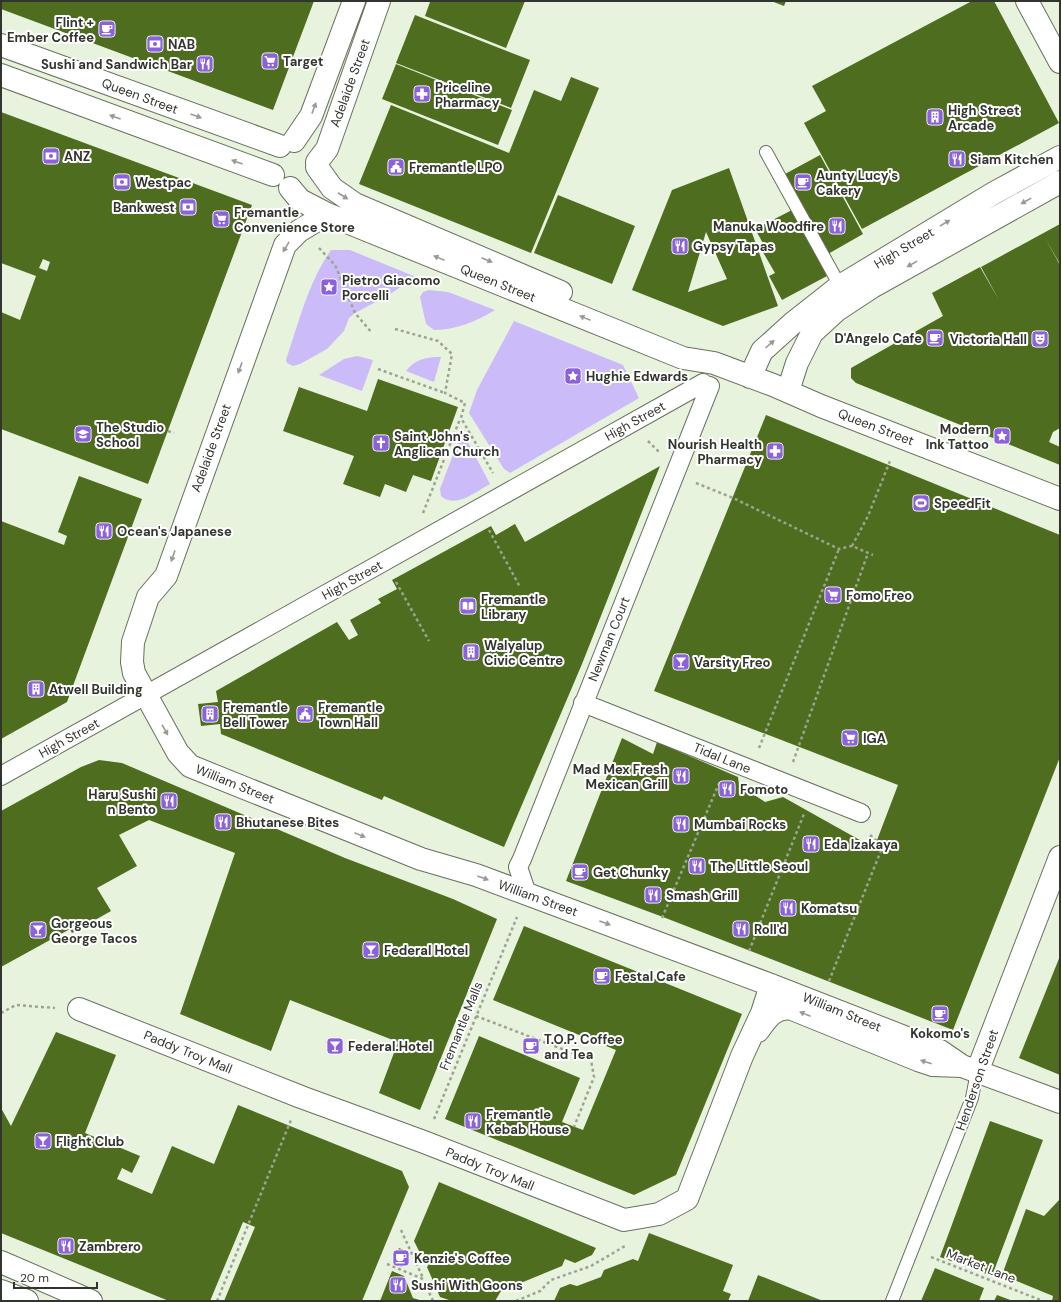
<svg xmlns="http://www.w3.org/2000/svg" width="1061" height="1302" font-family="'DM Sans',sans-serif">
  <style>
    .green { fill: #cbbbf9 }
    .building { fill: #4e6d1e; fill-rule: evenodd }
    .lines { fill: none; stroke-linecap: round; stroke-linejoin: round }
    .service-casing { stroke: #68715e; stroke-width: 14 }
    .pedestrian-casing { stroke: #68715e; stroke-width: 20 }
    .minor-casing { stroke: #68715e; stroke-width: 24 }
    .tertiary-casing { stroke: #68715e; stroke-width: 24 }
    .path { stroke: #9ba493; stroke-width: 2.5; stroke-dasharray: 3 3; stroke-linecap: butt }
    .service { stroke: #fff; stroke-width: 12 }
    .pedestrian { stroke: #fff; stroke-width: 18 }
    .minor { stroke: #fff; stroke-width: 22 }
    .tertiary { stroke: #fff; stroke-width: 22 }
    .oneway { fill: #989a96 }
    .labels { text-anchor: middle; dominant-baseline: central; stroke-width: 4; stroke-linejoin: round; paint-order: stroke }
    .poi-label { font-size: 13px; font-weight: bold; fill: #31352d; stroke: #fff; text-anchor: start }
    .street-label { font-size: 13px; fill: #31352d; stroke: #fff }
  </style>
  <rect width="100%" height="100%" fill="#e8f3dd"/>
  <path class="green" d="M331,250H350L416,277L387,296L355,313L349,318L344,331L327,349L300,364L293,366L287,363L286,360C299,322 308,283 331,250Z
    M429,290L448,292L495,310C477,321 456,330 434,330L426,324L420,297L423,292Z
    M514,321L623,365L639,398L510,473L504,469L469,413L477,390Z
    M357,356L373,360L362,391L319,375L344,359Z
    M441,357L434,382L406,371C415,359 427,357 441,357Z
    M462,431L490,484C475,492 456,509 441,496L440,489Z"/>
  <path class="building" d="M1,1H314L273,110L1,9Z
    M427,1H525L506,48L425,16L430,2Z
    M771,1H786L784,6Z
    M972,1H994L1059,123L862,229L804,123L826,111L812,86Z
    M415,15L530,60L511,108L396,63Z
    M396,64L512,110L498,145L382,99Z
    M571,77L599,88L531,253L359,184L391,105L509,153L534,90L561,101Z
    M1,112L252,205L148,484L1,429V312L20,320L36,276L1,263ZM43,259L50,262L47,271L39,268Z
    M820,155L863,234L828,254L785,174Z
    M729,168L778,306L723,326L632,290L672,190ZM706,232L727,279L688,292Z
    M558,195L635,226L612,284L534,253Z
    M792,210L827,276L782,300L769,276L775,273L760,247L764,245L755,229Z
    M1060,224V264L1045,238L1060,265V428L1053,432L1049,442L1060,447V465L856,383L851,378V368L943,316L932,293L980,267L999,300L981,267Z
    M378,379L458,407L431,481L413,475L406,492L385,484L380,497L343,484L354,456L283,431L299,387L367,411Z
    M766,415L1060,535V757L953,1030L663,917L566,881L622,738L653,754L657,742L738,777L739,785L765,802L783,797L874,848L898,785L654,691Z
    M660,466L582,664L504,847L384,796L382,800L221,734L220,724L201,726L198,704L218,702L216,691L337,622L349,640L358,635L350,620L381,603L378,599L397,589L392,580L491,526L496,535L515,524L525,542Z
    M79,476L142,499L67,702L1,739V521L64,545L67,536L58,532Z
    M99,760L122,763L345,858L453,899L497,919L420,1110L379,1093L398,1042L290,1000L271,1051L180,1014L235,853L149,820L119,835L137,866L97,888L111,911L72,933L70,929L1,967V811L81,767Z
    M524,926L742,1014L676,1175L634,1195L445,1119L479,1036L580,1078L562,1122L583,1130L616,1050L493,1000Z
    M1060,956V1075L1019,1058Z
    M56,1032L116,1055L85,1133L140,1156L132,1173L122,1168L117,1179L152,1194L172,1146L214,1164L238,1105L402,1171L409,1187L362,1301H224L255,1227L243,1222L210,1301H169L1,1233V1108L11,1126Z
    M990,1121L1043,1140L992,1276L940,1257Z
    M439,1182L596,1248L592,1255L575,1263L565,1259L562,1266L501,1291L495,1301H452L440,1297L427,1267L430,1262L423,1259L414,1241Z
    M1060,1199V1301H1052L1053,1296L1002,1275L1026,1209L1044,1216Z
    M649,1233L733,1265L723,1291L731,1294L728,1301H554L560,1288L570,1284L577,1286L601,1277L604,1270L633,1259L638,1261Z
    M399,1248L408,1252L402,1267L393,1264Z
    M935,1268L984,1288L979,1301H921Z
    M392,1271L404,1276L413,1298L423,1301H380Z
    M758,1275L823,1301H748Z
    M997,1295L1013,1301H994Z"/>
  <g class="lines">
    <g class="service-casing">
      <path id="service" d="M766,152L840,286
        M892,1301L972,1098L977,1072"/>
    </g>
    <g class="pedestrian-casing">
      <path id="pedestrian" d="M583,703L861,813
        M1,776L703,383
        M527,894L518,867L522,859L710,386"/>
    </g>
    <g class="minor-casing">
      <path id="minor" d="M1027,1L1060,62
        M1,45L280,146
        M1,75L273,175
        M294,141L311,116L354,1
        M317,162L327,149L379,1
        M317,167L332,188L355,204L561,292
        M290,188L300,200L327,214L683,358L714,363L773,385L821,406L1060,499
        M327,214L299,231L285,245L166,576L148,597L133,642L132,662L134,673L178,753L190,766L421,859L476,875L527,894L771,985L940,1051L962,1066
        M750,377L762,351L793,323L840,286L994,193L1060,157
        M788,391L797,363L812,333L837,310L872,287L1060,182
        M79,1009L301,1097L424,1142L624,1220L659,1214L687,1199L742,1056L762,1013L771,985
        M758,1031C767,1018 775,1006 792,1009L918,1060L933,1065L962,1066L1060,1102
        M977,1072L1060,857"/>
    </g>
    <g class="tertiary-casing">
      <path id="tertiary" d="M1,1262L91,1301
        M1,1291L27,1301"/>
    </g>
    <path class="path" d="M319,248L335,265L355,313L372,333
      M395,329L438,341L452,354L445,393L465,403L461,418L493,473
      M378,369L445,393
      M168,431L174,433
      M648,441L659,452
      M696,483L733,498L839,549L852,546L873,555
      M423,513L460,419
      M489,530L520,587
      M852,546L868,516L890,461
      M396,582L429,641
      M759,748L839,549
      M793,762L868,553
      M662,918L720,781
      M749,951L804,814
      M829,981L884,843L877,841L870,835
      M1,1013L16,1005L55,1008
      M476,1016L591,1060L594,1077L574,1127
      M434,1119L517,917
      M401,1230L423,1278
      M931,1257L1043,1301
      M387,1264L423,1279L433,1301
      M217,1301L291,1120
      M516,1301L540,1291L551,1280L591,1266L625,1246"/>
    <use href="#service" class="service"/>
    <use href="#pedestrian" class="pedestrian"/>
    <use href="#minor" class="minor"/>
    <use href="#tertiary" class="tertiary"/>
  </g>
  <defs><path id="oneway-solid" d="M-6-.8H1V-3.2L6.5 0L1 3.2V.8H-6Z"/></defs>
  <g class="oneway">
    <use href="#oneway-solid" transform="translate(314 108) rotate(-70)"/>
    <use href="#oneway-solid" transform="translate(196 116) rotate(20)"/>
    <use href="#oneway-solid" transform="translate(115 117) rotate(-160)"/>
    <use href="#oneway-solid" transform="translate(237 162) rotate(-160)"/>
    <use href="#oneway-solid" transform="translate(343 196) rotate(33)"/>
    <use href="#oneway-solid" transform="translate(1026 201) rotate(151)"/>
    <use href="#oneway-solid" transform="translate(945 223) rotate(-31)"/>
    <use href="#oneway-solid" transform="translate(286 247) rotate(121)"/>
    <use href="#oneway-solid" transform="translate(439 258) rotate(-158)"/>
    <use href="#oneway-solid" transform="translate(487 260) rotate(23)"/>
    <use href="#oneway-solid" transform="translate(912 264) rotate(151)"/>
    <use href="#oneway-solid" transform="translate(585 318) rotate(-158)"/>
    <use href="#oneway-solid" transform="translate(770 344) rotate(-42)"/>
    <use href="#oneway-solid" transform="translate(240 368) rotate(110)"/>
    <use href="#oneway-solid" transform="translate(173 556) rotate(109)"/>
    <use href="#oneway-solid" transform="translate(165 730) rotate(61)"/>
    <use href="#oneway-solid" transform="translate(360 835) rotate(22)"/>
    <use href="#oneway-solid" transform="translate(483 878) rotate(20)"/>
    <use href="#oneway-solid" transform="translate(605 923) rotate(20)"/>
    <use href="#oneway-solid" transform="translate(805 1014) rotate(-158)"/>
    <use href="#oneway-solid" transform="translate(926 1062) rotate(-162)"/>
  </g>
  <defs>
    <g id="cafe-square" transform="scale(0.9)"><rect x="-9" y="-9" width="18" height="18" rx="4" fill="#8b61dc" stroke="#fff"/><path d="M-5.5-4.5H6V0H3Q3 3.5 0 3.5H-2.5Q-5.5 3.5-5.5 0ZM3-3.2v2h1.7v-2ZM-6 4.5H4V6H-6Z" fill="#fff"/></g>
    <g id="bank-square" transform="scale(0.9)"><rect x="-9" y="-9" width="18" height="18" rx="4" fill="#8b61dc" stroke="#fff"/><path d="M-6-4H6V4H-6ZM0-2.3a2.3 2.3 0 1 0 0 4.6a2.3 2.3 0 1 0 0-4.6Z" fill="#fff"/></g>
    <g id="supermarket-square" transform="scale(0.9)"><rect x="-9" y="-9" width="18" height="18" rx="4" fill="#8b61dc" stroke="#fff"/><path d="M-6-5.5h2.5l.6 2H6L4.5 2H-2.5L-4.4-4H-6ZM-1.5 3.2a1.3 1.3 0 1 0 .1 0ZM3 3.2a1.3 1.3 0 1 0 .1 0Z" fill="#fff"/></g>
    <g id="restaurant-square" transform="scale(0.9)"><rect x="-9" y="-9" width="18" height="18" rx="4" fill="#8b61dc" stroke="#fff"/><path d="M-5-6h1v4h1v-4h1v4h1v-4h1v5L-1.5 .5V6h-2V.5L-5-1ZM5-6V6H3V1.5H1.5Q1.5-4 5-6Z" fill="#fff"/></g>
    <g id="pharmacy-square" transform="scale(0.9)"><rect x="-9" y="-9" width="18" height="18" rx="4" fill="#8b61dc" stroke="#fff"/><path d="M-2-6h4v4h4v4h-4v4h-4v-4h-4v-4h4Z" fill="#fff"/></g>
    <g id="building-square" transform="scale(0.9)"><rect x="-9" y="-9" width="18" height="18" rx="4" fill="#8b61dc" stroke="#fff"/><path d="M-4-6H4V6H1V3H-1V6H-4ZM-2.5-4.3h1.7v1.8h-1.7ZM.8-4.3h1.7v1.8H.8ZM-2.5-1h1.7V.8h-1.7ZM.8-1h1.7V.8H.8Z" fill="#fff"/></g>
    <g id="civic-square" transform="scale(0.9)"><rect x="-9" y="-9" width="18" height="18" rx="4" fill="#8b61dc" stroke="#fff"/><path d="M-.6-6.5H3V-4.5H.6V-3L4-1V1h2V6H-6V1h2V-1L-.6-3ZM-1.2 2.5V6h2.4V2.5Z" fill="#fff"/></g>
    <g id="sight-square" transform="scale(0.9)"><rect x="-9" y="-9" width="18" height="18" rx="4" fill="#8b61dc" stroke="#fff"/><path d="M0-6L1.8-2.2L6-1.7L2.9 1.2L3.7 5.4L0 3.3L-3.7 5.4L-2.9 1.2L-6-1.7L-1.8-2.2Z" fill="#fff"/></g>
    <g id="theatre-square" transform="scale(0.9)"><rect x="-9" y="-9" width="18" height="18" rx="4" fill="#8b61dc" stroke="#fff"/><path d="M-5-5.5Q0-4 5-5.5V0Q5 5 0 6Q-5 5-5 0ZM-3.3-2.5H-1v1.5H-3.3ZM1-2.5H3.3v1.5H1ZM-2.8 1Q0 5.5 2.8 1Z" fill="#fff"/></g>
    <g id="school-square" transform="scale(0.9)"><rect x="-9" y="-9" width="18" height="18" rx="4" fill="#8b61dc" stroke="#fff"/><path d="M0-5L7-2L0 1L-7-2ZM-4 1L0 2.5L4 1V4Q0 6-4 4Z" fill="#fff"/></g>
    <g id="church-square" transform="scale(0.9)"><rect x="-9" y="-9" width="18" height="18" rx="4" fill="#8b61dc" stroke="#fff"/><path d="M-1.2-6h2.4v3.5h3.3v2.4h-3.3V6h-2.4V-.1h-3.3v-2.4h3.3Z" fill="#fff"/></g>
    <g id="stadium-square" transform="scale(0.9)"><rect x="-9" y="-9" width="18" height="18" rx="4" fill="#8b61dc" stroke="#fff"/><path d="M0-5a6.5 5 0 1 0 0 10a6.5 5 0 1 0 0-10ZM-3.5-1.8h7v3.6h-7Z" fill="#fff"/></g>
    <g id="library-square" transform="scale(0.9)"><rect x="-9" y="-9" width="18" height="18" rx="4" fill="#8b61dc" stroke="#fff"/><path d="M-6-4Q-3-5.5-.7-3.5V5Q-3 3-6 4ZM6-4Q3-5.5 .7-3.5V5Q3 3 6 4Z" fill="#fff"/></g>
    <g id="bar-square" transform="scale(0.9)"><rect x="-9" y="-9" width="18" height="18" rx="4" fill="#8b61dc" stroke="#fff"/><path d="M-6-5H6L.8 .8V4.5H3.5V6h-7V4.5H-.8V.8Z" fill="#fff"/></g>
  </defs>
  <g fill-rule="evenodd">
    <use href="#cafe-square" x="107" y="29"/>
    <use href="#bank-square" x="155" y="44"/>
    <use href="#supermarket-square" x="270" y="61"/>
    <use href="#restaurant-square" x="205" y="64"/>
    <use href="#pharmacy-square" x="422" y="94"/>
    <use href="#building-square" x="935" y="117"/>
    <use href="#bank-square" x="51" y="156"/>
    <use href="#restaurant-square" x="957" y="159"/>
    <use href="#civic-square" x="396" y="167"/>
    <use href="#bank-square" x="122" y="182"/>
    <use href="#cafe-square" x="803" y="182"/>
    <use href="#bank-square" x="188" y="207"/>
    <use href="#supermarket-square" x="221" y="219"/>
    <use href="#restaurant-square" x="837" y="226"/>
    <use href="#restaurant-square" x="680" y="246"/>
    <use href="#sight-square" x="329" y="287"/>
    <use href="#cafe-square" x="935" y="338"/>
    <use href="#theatre-square" x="1040" y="339"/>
    <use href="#sight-square" x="573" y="376"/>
    <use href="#school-square" x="83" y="434"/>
    <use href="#sight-square" x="1002" y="436"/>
    <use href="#church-square" x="381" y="443"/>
    <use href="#pharmacy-square" x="775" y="451"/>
    <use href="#stadium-square" x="921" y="503"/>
    <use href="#restaurant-square" x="104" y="531"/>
    <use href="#supermarket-square" x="833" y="595"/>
    <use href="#library-square" x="468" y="606"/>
    <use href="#building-square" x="471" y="652"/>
    <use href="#bar-square" x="681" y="662"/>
    <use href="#building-square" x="36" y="689"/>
    <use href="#building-square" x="210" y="714"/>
    <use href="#civic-square" x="305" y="714"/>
    <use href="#supermarket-square" x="850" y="738"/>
    <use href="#restaurant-square" x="681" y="776"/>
    <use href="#restaurant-square" x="727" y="789"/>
    <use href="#restaurant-square" x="169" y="801"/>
    <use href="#restaurant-square" x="223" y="822"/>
    <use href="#restaurant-square" x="681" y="824"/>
    <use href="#restaurant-square" x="811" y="844"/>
    <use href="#restaurant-square" x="697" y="866"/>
    <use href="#cafe-square" x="580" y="872"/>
    <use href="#restaurant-square" x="653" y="895"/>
    <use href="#restaurant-square" x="788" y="908"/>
    <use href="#restaurant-square" x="741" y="929"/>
    <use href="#bar-square" x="38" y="930"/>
    <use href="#bar-square" x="371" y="950"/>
    <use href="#cafe-square" x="602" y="976"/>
    <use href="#cafe-square" x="940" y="1014"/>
    <use href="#bar-square" x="335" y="1046"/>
    <use href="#cafe-square" x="531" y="1046"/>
    <use href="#restaurant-square" x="473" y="1121"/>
    <use href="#bar-square" x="43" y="1141"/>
    <use href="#restaurant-square" x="66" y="1246"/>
    <use href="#cafe-square" x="401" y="1258"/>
    <use href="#restaurant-square" x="398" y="1285"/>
  </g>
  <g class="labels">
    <g class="poi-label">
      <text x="94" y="22" text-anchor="end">Flint +<tspan x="94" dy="15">Ember Coffee</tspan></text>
      <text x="168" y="44">NAB</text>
      <text x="283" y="61">Target</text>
      <text x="192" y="64" text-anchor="end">Sushi and Sandwich Bar</text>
      <text x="435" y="87">Priceline<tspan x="435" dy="15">Pharmacy</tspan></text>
      <text x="948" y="110">High Street<tspan x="948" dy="15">Arcade</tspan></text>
      <text x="64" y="156">ANZ</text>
      <text x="970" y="159">Siam Kitchen</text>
      <text x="409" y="167">Fremantle LPO</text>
      <text x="816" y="175">Aunty Lucy's<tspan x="816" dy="15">Cakery</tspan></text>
      <text x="135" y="182">Westpac</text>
      <text x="175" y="207" text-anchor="end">Bankwest</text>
      <text x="234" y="212">Fremantle<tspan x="234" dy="15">Convenience Store</tspan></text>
      <text x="824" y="226" text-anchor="end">Manuka Woodfire</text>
      <text x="693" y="246">Gypsy Tapas</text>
      <text x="342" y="280">Pietro Giacomo<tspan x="342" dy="15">Porcelli</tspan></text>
      <text x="922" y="338" text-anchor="end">D'Angelo Cafe</text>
      <text x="1027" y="339" text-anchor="end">Victoria Hall</text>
      <text x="586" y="376">Hughie Edwards</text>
      <text x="96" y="427">The Studio<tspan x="96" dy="15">School</tspan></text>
      <text x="989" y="429" text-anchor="end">Modern<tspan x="989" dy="15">Ink Tattoo</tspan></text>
      <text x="394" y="436">Saint John's<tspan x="394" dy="15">Anglican Church</tspan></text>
      <text x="762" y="444" text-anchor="end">Nourish Health<tspan x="762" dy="15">Pharmacy</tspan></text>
      <text x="934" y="503">SpeedFit</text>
      <text x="117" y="531">Ocean's Japanese</text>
      <text x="846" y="595">Fomo Freo</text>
      <text x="481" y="599">Fremantle<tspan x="481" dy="15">Library</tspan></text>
      <text x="484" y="645">Walyalup<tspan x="484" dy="15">Civic Centre</tspan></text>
      <text x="694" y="662">Varsity Freo</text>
      <text x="49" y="689">Atwell Building</text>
      <text x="223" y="707">Fremantle<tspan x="223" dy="15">Bell Tower</tspan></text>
      <text x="318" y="707">Fremantle<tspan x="318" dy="15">Town Hall</tspan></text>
      <text x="863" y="738">IGA</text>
      <text x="668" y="769" text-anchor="end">Mad Mex Fresh<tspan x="668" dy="15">Mexican Grill</tspan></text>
      <text x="740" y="789">Fomoto</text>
      <text x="156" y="794" text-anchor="end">Haru Sushi<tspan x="156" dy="15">n Bento</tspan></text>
      <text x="236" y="822">Bhutanese Bites</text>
      <text x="694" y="824">Mumbai Rocks</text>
      <text x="824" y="844">Eda Izakaya</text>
      <text x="710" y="866">The Little Seoul</text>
      <text x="593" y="872">Get Chunky</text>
      <text x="666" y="895">Smash Grill</text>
      <text x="801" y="908">Komatsu</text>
      <text x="51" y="923">Gorgeous<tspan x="51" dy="15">George Tacos</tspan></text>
      <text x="754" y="929">Roll'd</text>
      <text x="384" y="950">Federal Hotel</text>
      <text x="615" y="976">Festal Cafe</text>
      <text x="940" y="1033" text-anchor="middle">Kokomo's</text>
      <text x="544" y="1039">T.O.P. Coffee<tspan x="544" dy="15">and Tea</tspan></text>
      <text x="348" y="1046">Federal.Hotel</text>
      <text x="486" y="1114">Fremantle<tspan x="486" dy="15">Kebab House</tspan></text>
      <text x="56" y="1141">Flight Club</text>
      <text x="79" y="1246">Zambrero</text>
      <text x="414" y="1258">Kenzie's Coffee</text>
      <text x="411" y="1285">Sushi With Goons</text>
    </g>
    <g class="street-label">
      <text transform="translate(350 83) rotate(-70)">Adelaide Street</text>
      <text transform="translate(140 96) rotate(20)">Queen Street</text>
      <text transform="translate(904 248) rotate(-31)">High Street</text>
      <text transform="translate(498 283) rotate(22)">Queen Street</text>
      <text transform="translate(635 421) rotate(-29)">High Street</text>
      <text transform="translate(876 427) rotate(21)">Queen Street</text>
      <text transform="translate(211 448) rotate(-70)">Adelaide Street</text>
      <text transform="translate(352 580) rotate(-29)">High Street</text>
      <text transform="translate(609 639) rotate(-68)">Newman Court</text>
      <text transform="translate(69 738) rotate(-29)">High Street</text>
      <text transform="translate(722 758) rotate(22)">Tidal Lane</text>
      <text transform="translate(235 784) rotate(22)">William Street</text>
      <text transform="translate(538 898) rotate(20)">William Street</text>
      <text transform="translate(842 1012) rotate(22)">William Street</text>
      <text transform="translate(461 1026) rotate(-68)">Fremantle Malls</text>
      <text transform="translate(188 1052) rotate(22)">Paddy Troy Mall</text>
      <text transform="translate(977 1080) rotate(-71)">Henderson Street</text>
      <text transform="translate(490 1169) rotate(22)">Paddy Troy Mall</text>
      <text transform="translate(981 1266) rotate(21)">Market Lane</text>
    </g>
  </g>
  <rect width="1061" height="1302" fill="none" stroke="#31352d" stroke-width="4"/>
  <path d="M14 1282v6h83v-6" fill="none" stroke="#31352d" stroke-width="2"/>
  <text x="20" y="1282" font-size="12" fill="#31352d" stroke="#ffffff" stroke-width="3" paint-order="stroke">20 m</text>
</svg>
